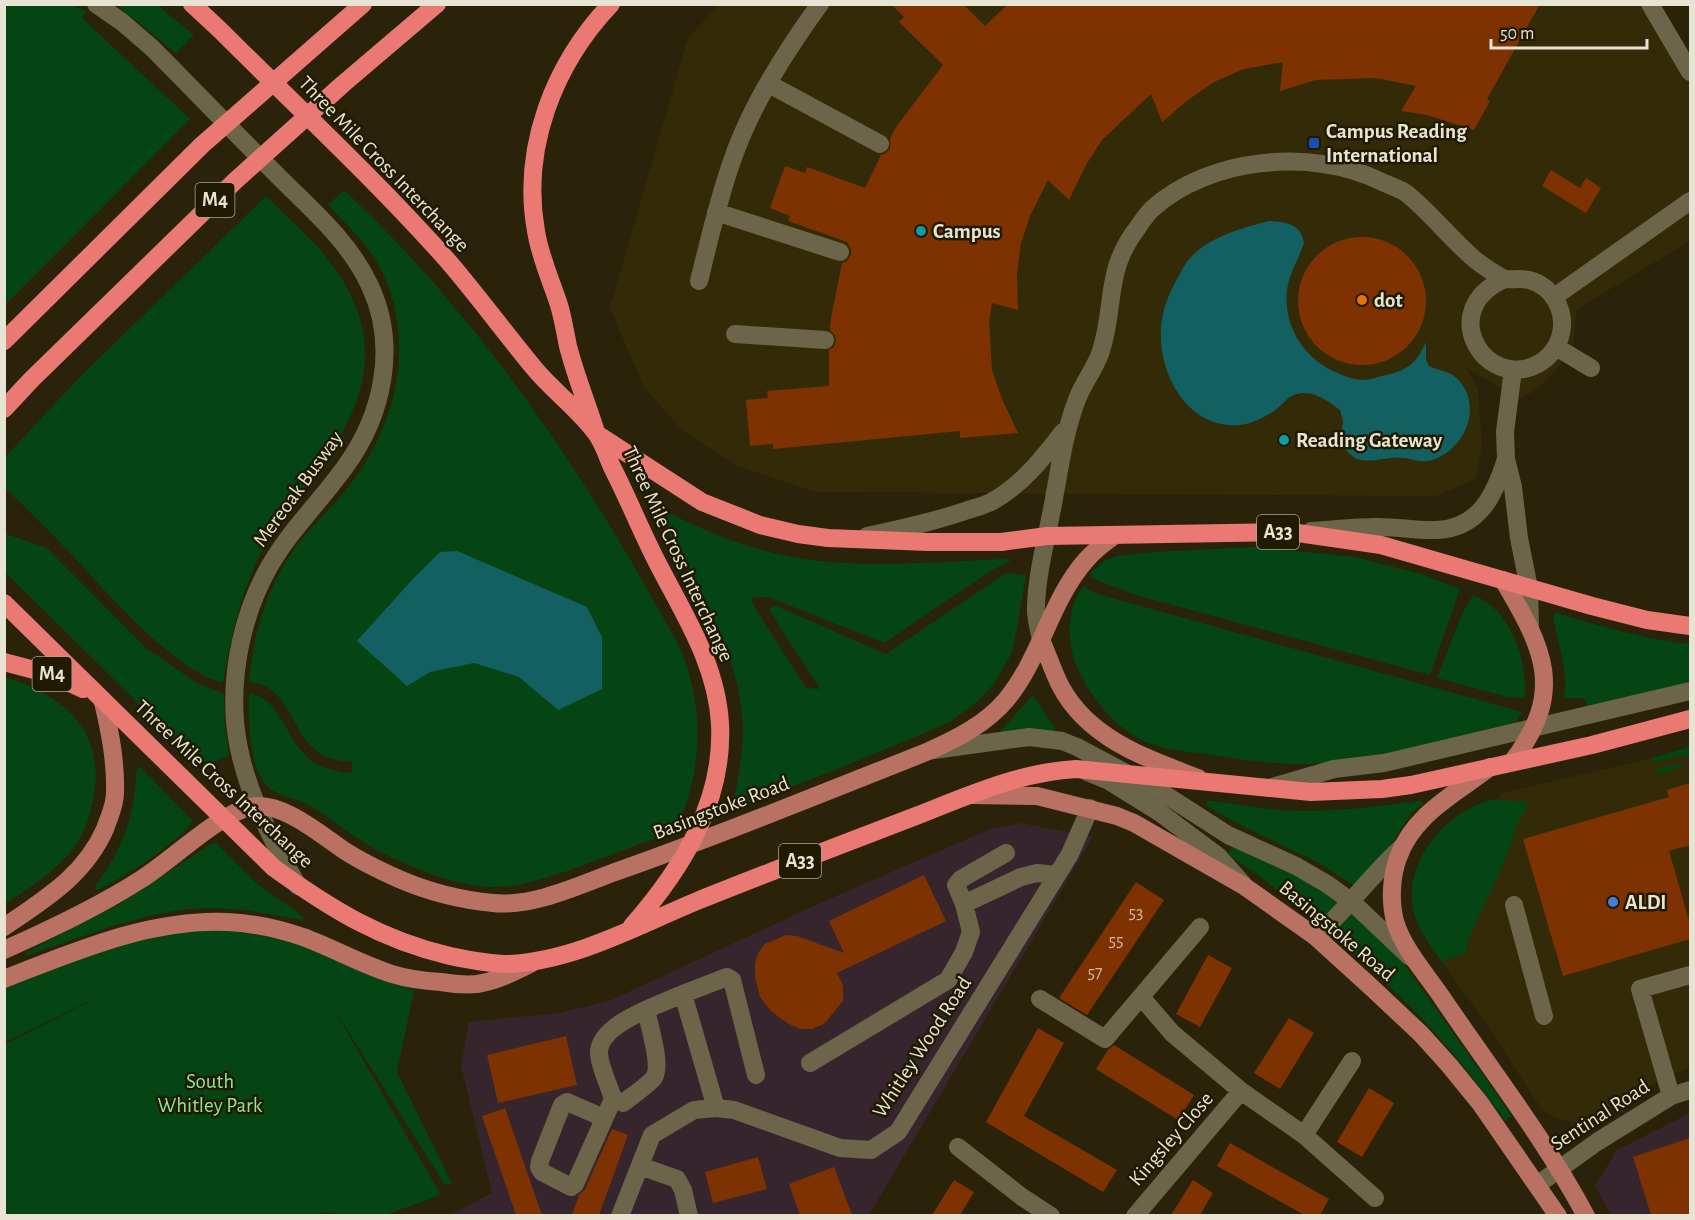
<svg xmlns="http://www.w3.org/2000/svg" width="1695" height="1220" font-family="'Alegreya Sans',sans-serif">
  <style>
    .built { fill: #332b07 }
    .industrial { fill: #37252d }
    .green { fill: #054513; fill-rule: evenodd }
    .water { fill: #126062 }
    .building { fill: #7e3201 }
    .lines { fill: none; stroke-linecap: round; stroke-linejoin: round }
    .minor { stroke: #6c6549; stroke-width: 18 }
    .major { stroke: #b87163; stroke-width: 18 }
    .highway { stroke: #ea7974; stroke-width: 18 }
    .transit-dot { fill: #1a4fb4; stroke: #201a01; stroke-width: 2 }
    .culture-dot { fill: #0f9aa8; stroke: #201a01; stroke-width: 2 }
    .food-dot { fill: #e8710a; stroke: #201a01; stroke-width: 2 }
    .shop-dot { fill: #3f7fe0; stroke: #201a01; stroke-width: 2 }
    .labels { text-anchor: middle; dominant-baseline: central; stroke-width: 5; stroke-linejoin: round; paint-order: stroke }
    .number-label { font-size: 18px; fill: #ceb89f }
    .shield { fill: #201a01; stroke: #aca795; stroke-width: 1.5 }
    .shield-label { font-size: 20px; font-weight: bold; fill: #e8e4d4 }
    .poi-label { font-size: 21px; font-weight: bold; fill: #e8e4d4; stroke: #201a01; text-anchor: start }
    .street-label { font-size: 21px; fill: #e8e4d4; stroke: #201a01 }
    .park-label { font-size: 21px; fill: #8be993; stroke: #201a01 }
  </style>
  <rect width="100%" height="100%" fill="#2a2309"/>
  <path class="built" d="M719,5H1661L1690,55V241L1577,309L1573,347L1557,369L1537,389L1520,399L1465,367L1478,389L1482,448L1475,479L1436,496L816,492L737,466L682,430L644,387L610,308L688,38Z
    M1690,747V1067L1637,1091L1593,1116L1575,1122L1555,1118L1542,1110L1484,1020L1428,943L1502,793L1644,760Z"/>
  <path class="industrial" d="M1021,823L1093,837L869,1215L452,1216V1214L492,1193L461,1065L469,1022L558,1013L609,1001L818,904L990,829Z
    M1690,1113V1215H1611L1595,1186L1617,1150Z"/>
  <path class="green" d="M5,4L73,5L86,11L82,18L190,119L5,305Z
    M117,5H157L194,35L176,53Z
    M344,190C453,292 541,412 618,539C634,566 650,593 665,621C671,632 678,642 682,653C699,696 702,742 691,787C687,801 682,821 671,832C639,844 606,857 573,869C548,877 524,886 498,887C459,889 398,863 365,843C346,832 330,818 312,807C299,798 278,797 267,786C249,768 248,717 249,693C283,700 286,743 312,761C324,769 339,772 352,773V762C341,761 331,760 321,754C291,736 290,684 249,682C253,641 261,607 281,570C298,537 327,514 350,485C397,424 417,339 380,268C368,244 347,225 328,205ZM587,607L558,710L519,677L474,663L430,672Z
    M266,196C287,218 312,238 330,262C378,325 374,381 334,447C315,480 287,507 268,540C243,582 231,635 223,683C174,670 108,594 73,556C51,533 28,510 5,488V457L81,376Z
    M662,509C706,533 753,551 804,559C867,569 945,561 1010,559V561L992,570L884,643L768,597L752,598L751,600L757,611L806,688L820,689L769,610L774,605L886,654L1006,573L1026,575L1014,644L1010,656L995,682L983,696L968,709L948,723L835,770L736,808L733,805C738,780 743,754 743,728C740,650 696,582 659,517V512Z
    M6,534L47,548L145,647L197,683L224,694L225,725L229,755L206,767L202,766L5,572L4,535Z
    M1255,547L1355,557L1421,574L1460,589L1430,675L1136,595L1094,579L1089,574L1104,561L1117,556L1154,552Z
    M1084,586L1092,592L1112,598L1522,712L1513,726C1451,741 1389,758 1325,763C1287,766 1249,761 1212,755C1194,752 1175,751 1157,746C1122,736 1092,701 1078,669C1067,645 1065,607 1084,586Z
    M1473,595C1512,610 1527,659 1525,698L1508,697L1437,678L1461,616Z
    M1555,613H1558C1602,627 1645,639 1690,644V686L1588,709L1584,698H1564C1569,671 1557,642 1553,616Z
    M5,677C62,695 105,729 94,795C91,815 83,838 70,853C52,874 27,889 5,904Z
    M1033,695L1055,728V732L999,733Z
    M1690,747V758L1679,756L1654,763L1652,758Z
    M1679,764L1684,766L1657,775L1656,769Z
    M140,767L193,821C183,839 118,882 97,890L95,886C121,852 135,816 136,773L137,768Z
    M1496,799L1519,802L1527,800V807L1516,827L1507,856L1467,942L1466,952L1442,962C1431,947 1419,931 1414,913C1401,862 1448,808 1496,799Z
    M1207,800C1238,805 1269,810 1300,811C1341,811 1381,806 1422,801L1423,804L1411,813L1395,839L1356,887L1317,862L1240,825L1206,806Z
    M212,843H216L255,882L304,917L303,920L245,910L213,908L186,909L153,915L116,925L25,956L27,952L121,903Z
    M1234,845L1281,866L1343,901L1321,925L1262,878L1228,854Z
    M1351,913L1390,947L1405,965L1512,1116L1505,1121C1480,1086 1453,1052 1423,1020C1394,989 1360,961 1328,932Z
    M213,927L288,937L390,982L414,990L397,1072L452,1184L445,1185L331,1004L441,1195L382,1216L346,1215L322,1212L316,1216L5,1215V1044L119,987L5,1042V988L93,954L144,937Z"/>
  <path class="water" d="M1269,221C1286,222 1301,224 1304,243C1299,258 1289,274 1287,290C1283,327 1305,360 1338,373C1346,377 1355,380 1364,380C1370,380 1376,377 1382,376C1406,371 1416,365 1426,342V360L1429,366C1436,370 1448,371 1454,376C1485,401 1467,449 1432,460C1422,463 1415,460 1405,458C1389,455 1371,465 1355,458C1352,456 1344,449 1342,445C1338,437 1342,430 1343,423C1343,419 1341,414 1340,410C1330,402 1316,392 1303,393C1288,394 1285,403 1274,411C1264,418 1251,424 1240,425C1183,430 1152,363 1163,314C1166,298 1175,283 1183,268C1199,239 1239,229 1269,221Z
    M457,551L587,607L602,637V689L558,710L519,677L474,663L430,672L407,686L357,641L411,581L440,552Z"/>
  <path class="building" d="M891,4H963L985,26L1008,4H1540L1487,99L1490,101L1474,130L1427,115L1401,111L1416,86L1376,78L1316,80L1280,91L1283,62L1244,69L1214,82L1188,100L1162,122L1151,94L1102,140L1086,165L1069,200L1048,180L1030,216L1021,243L1017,274L1018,310L992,303L989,322L992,370L1002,399L1018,433L960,438V431L773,449V444L750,446L746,400L768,398L767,391L829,386V350L834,347L836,340L835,335L830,330L831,318L842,263L847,261L851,255V249L847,242L788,221L790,216L770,208L785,166L805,173L807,167L865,188L881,155L886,153L890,149V139L896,127L943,65L899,22L904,17Z
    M1551,170L1580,188L1586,178L1601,188L1586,213L1542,186Z
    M1298 301a64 64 0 1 1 128 0a64 64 0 1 1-128 0Z
    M1690,783V845L1669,851L1690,924V939L1563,976L1523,839L1669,797L1667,790Z
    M924,875L946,921L837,973L843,985V1001L824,1024L812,1029H800L787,1023L771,1011L760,997L755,977V963L758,953L765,944L786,935L797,936L844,953L829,921Z
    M1136,882L1164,900L1087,1015L1059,998Z
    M1208,955L1232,968L1200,1027L1176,1014Z
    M1289,1018L1314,1033L1280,1089L1254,1073Z
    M1038,1028L1064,1043L1024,1116L1117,1170L1103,1192L986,1122Z
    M566,1036L577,1085L498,1103L487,1055Z
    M1114,1045L1194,1095L1178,1120L1096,1069L1108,1050Z
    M1369,1088L1394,1103L1362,1157L1337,1142Z
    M505,1108L542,1215H516L482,1116Z
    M612,1129L628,1135L599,1215H572L579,1195L585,1189Z
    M1690,1138V1215H1651L1633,1157Z
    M1230,1143L1329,1199L1320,1215H1304L1217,1166Z
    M758,1157L767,1189L713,1203L705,1172Z
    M834,1167L852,1215H800L789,1184Z
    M954,1180L974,1192L960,1215H932Z
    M1193,1180L1213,1193L1200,1215H1171Z"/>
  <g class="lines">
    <path class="minor" d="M96,4L122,22L151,47C194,90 236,134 279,177C312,210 350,242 370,286C398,346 383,415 345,467C320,502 289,531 268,569C243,614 231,670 235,721C240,781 269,835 298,886
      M1650,4L1690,72
      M769,84L880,144
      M716,212L840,252
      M699,281C709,241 718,200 732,161C751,105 785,52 820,4
      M1554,297L1690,201
      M735,334L825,340
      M1556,347L1591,368
      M1513,370L1505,432L1506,459L1513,487L1519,538L1529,588L1530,627
      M1311,531C1334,530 1358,526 1381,527C1399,527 1418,531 1437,530C1480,528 1495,494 1506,459
      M867,536C900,529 933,522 965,511C974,508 983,506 991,502C1021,486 1043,458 1063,432
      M1041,640C1039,629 1035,617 1036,606C1037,572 1047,537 1053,504C1060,467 1064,432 1078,397C1084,382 1096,367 1101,351C1116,303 1104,271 1138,227C1142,221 1147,214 1152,209C1209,157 1312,148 1380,181C1388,185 1399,188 1406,193C1430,212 1449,237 1472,257C1478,263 1499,277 1506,279C1513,280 1521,278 1529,280C1552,286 1566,310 1561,333C1559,346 1549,358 1538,364C1485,392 1435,309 1505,279
      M934,750L1029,737L1062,741L1077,747L1158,790L1228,835L1296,866L1327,884L1352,902L1410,957
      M1087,772L1109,781L1159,812L1218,856L1243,884
      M1269,788L1334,769L1384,763L1690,691
      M964,904L1021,877L1037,873L1057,875
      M1514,905L1544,1016
      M1316,937C1347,909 1371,875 1402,847
      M683,994L727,977L732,980L756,1075
      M1142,998L1172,1033L1241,1091L1304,1135L1375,1198
      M1040,999L1105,1039L1200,927
      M646,1010C649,1025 663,1068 653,1079C644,1088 632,1096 623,1103L613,1099C609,1085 600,1068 599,1054C597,1024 661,1004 683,994L716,1108
      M810,1063L948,980L964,952L971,932L964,904L956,885L961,879L1006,853
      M1671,1096L1640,989L1690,975
      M604,1118L567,1102L562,1105L540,1161L539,1167L542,1172L571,1187L575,1184L613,1099
      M1304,1135L1352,1061
      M958,1147L1022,1197L1051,1216
      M640,1166L677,1179L683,1190L689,1216
      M1537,1185L1597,1142L1671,1096L1690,1090
      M620,1216L652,1135L694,1110L716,1108L734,1110L840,1148L871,1150L898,1132L1070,854L1090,808
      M1135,1216L1241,1091"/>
    <path class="major" d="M1503,580C1544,649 1566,691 1512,762
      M1041,640C1048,655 1053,672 1061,687C1089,739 1146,758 1198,778
      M1490,767C1456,794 1413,814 1398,858C1391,877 1390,902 1395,921C1403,949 1427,975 1443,999C1491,1070 1545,1139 1586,1216
      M973,795L1037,796L1117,816L1134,823L1244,886L1316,937L1371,987L1421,1034L1449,1065L1480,1103L1558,1216
      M4,927C45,899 85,875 105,829C109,817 115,806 115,793C116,762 110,732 103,702
      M4,950C51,929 98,907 140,880C171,861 217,815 250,807C281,800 321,835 345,851C362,862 381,871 399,879C429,892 461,900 493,903C534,907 577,886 615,872C721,835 825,792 929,751C956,739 986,724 1006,700C1041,658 1050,601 1086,560C1094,551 1104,543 1114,536
      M4,979C76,951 149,919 227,922C253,923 279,929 303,937C333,948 361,964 392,974C408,979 424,981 441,982C453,984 465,985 477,984C497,981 514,972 532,963"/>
    <path class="highway" d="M192,4L220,30C296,106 376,180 448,261C478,296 505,333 534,368C553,391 578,409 595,432C603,442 607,456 612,467C628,498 641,531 657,562C683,613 717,664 720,724C724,802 682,869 632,926
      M4,341L202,145L363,4
      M4,409L31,380L235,181L343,84L437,4
      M595,429C586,401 575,374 568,346C565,332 563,318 559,305C551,280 540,257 536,231C521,148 554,64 611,4
      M597,434L702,502L760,525L798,534L828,538L928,542H1001L1047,536L1291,532L1381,545L1592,606L1647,620L1690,626
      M4,603L274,868C331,909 381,940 450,956C469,960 490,964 509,964C574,961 637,926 697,901C769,872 843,844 916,816C967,796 1020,772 1076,769L1311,792L1382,789L1411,785L1592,745L1690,719
      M4,662L53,675L83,689"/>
  </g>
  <rect class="transit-dot" x="1308" y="137" width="12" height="12" rx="3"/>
  <g class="culture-dot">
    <circle cx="921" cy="231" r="6"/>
    <circle cx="1284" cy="440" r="6"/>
  </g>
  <circle class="food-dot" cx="1362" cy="300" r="6"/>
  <circle class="shop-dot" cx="1613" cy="902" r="6"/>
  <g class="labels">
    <g class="number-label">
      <text x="1136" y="913">53</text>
      <text x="1116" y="941">55</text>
      <text x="1095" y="973">57</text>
    </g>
    <g class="shield">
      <rect x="195.5" y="183" width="39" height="34" rx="4.5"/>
      <rect x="1257" y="515" width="42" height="34" rx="4.5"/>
      <rect x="32.5" y="657" width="39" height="34" rx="4.5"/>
      <rect x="779" y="844" width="42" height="34" rx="4.5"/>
    </g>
    <g class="shield-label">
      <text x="215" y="200">M4</text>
      <text x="1278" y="532">A33</text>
      <text x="52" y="674">M4</text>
      <text x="800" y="861">A33</text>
    </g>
    <g class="poi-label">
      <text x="1326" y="131">Campus Reading<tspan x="1326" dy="24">International</tspan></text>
      <text x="933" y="231">Campus</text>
      <text x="1374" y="300">dot</text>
      <text x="1296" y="440">Reading Gateway</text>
      <text x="1625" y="902">ALDI</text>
    </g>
    <g class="street-label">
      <text transform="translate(384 164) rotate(46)">Three Mile Cross Interchange</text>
      <text transform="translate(298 489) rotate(-54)">Mereoak Busway</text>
      <text transform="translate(678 554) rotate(65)">Three Mile Cross Interchange</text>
      <text transform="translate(224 784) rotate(43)">Three Mile Cross Interchange</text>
      <text transform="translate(721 808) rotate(-21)">Basingstoke Road</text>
      <text transform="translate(1337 931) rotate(40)">Basingstoke Road</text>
      <text transform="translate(922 1047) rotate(-57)">Whitley Wood Road</text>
      <text transform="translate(1600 1115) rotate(-33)">Sentinal Road</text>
      <text transform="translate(1171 1139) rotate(-49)">Kingsley Close</text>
    </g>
    <g class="park-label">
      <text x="210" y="1081">South<tspan x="210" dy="24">Whitley Park</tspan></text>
    </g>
  </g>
  <rect width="1695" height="1220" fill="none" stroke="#e8e4d4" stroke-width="12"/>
  <path d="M1491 39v9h156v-9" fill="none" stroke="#e8e4d4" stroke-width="3"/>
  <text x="1500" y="39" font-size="18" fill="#e8e4d4" stroke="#201a01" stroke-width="4.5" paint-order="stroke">50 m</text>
</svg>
